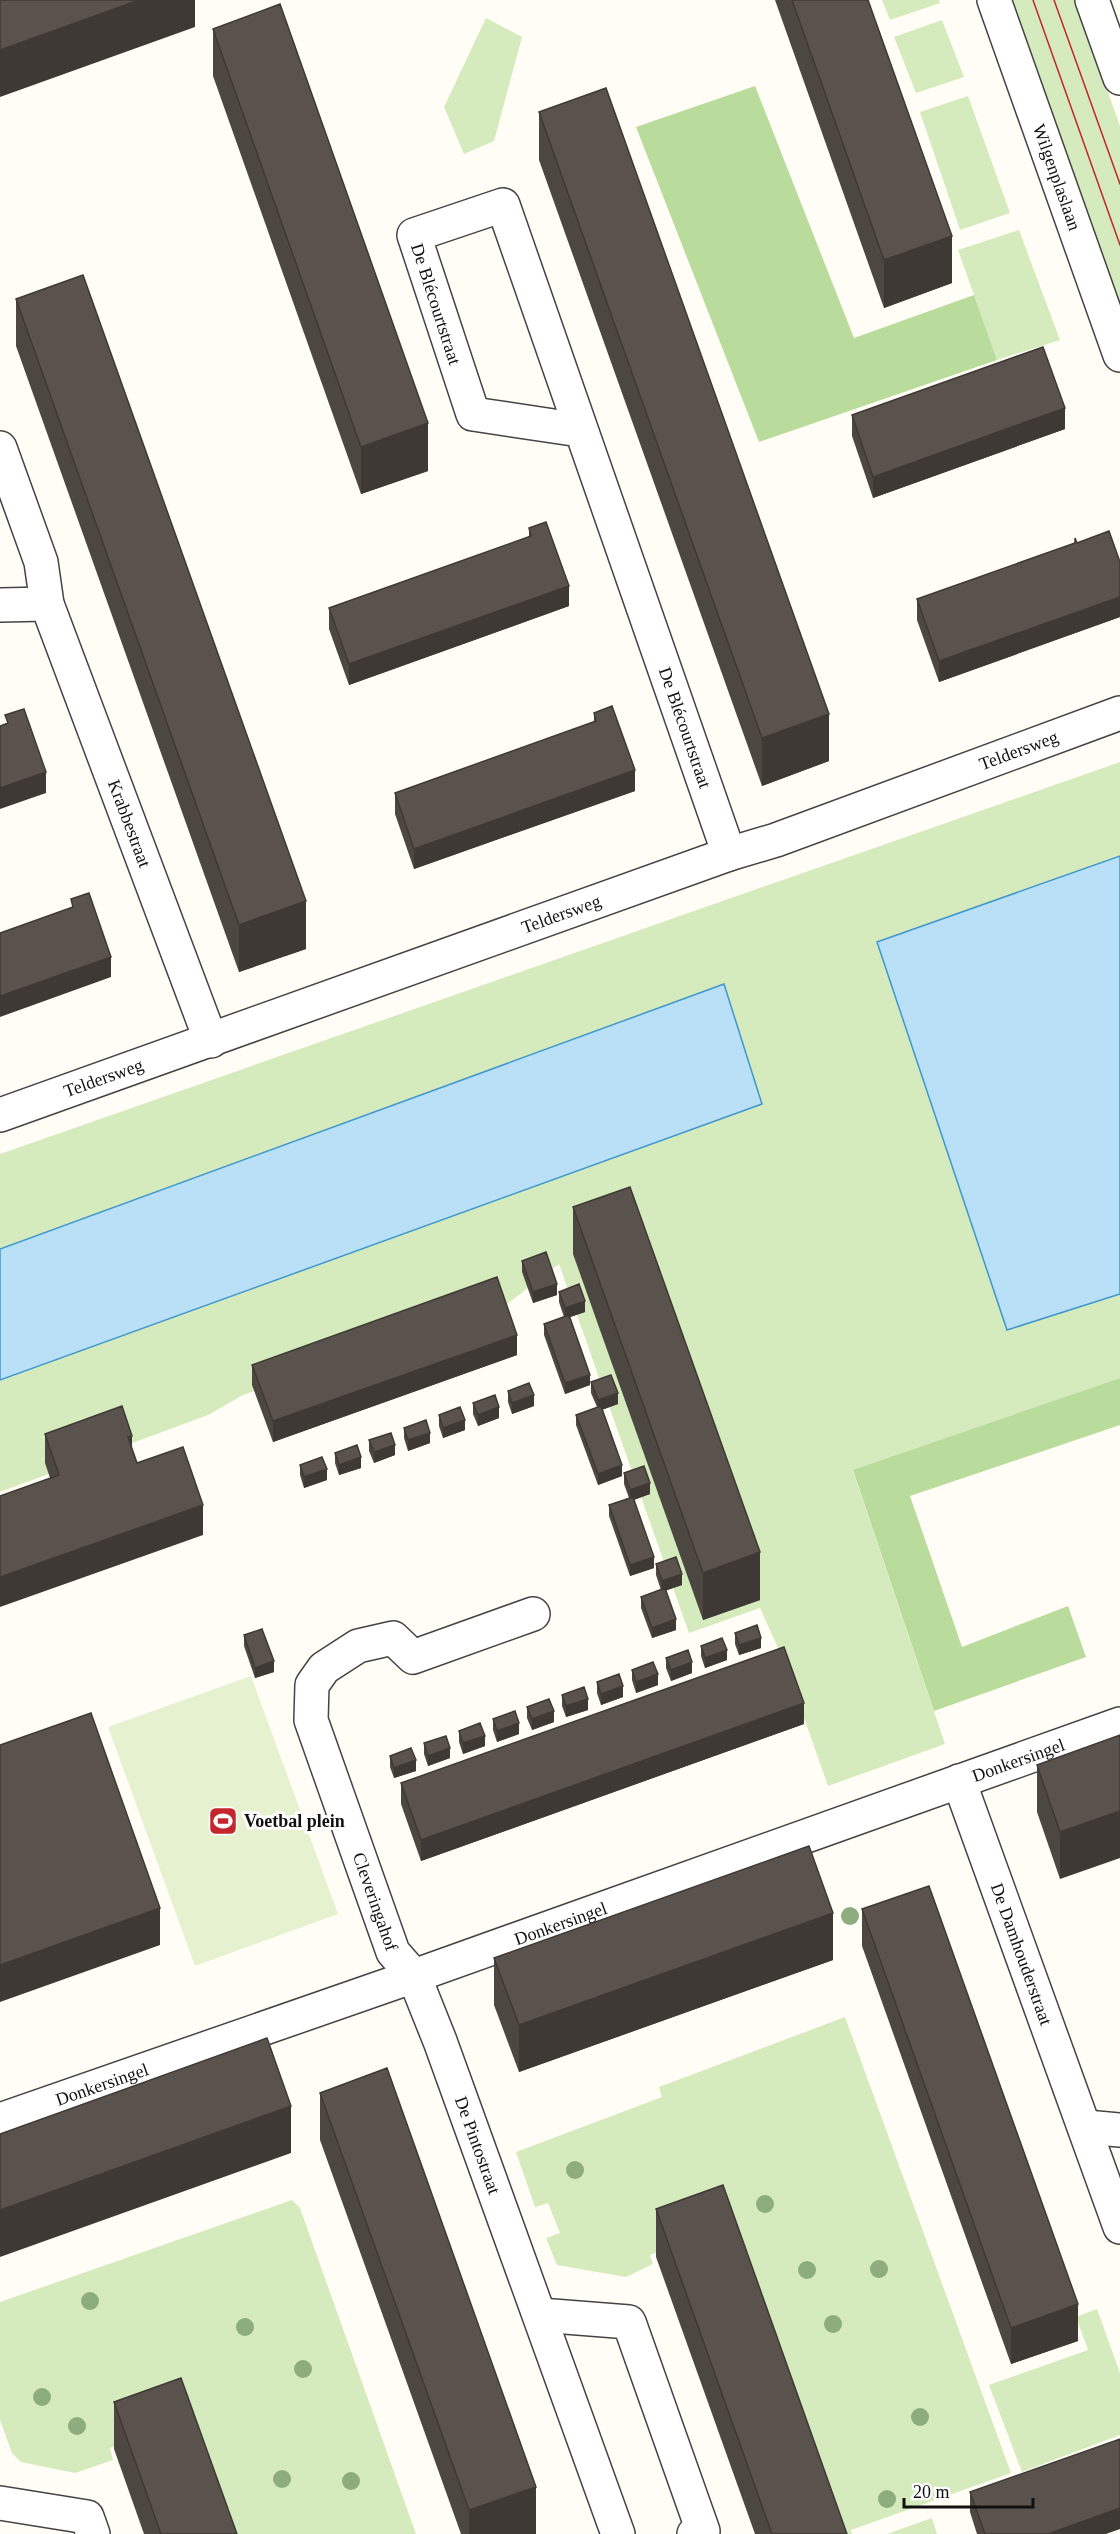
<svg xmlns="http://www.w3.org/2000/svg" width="1120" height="2534" font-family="Georgia,serif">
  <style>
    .green { fill: #d5ebbd }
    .forest { fill: #b9dc9c }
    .pitch { fill: #e6f2cf }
    .water { fill: #b9e0f7; stroke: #3f96cf; stroke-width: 1.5 }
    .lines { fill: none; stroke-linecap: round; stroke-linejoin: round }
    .minor-casing { stroke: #444; stroke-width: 36 }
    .minor { stroke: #fff; stroke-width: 33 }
    .tram { stroke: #c4262e; stroke-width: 1.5 }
    .tree { fill: #8dad7f }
    .wall { fill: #4d4742 }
    .shaded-wall { fill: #3f3936 }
    .building { fill: #5a524d; stroke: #3f3936; stroke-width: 1.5 }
    .labels { text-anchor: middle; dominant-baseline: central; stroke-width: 6; stroke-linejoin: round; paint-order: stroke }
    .street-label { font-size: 18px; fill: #111; stroke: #fff }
    .poi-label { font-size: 18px; font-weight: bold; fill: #111; stroke: #fff; text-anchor: start }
  </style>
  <rect width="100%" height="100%" fill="#fffdf5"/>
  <path class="green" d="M882,0H939L940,3L890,20Z
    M1009,0H1075L1120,126V308Z
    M486,18L522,37L494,141L464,154L444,107Z
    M942,20L964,77L916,93L894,37Z
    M968,96L1010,213L960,230L920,112Z
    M1019,230L1060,340L997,360L958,250Z
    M1120,762V856L877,942L1007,1330L1120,1294V1378L853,1471L945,1744L828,1786L784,1661L760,1608L689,1633L559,1264L507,1304L243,1395L208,1415L0,1492V1380L762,1103L724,984L0,1249V1154Z
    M845,2017L1011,2473L851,2530L852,2534H837L727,2225L650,2255L653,2264L626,2277L557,2265L546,2238L560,2233L548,2203L535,2207L516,2152L662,2097L659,2087Z
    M292,2200L300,2208L416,2534H226L184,2418L110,2448L113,2460L75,2473L21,2462L12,2453L0,2420V2302Z
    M1097,2309L1120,2373V2435L1022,2472L989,2385L1088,2350L1076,2317Z
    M932,2518L937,2534H887Z"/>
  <path class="forest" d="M755,86L854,338L974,295L997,360L759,442L636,127Z
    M1120,1378V1425L910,1496L962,1647L1068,1606L1086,1657L934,1711L853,1470Z"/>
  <path class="pitch" d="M251,1676L338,1914L195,1966L108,1727Z"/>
  <path class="water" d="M1120,856V1294L1007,1330L877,942Z
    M724,984L762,1104L0,1380V1249Z"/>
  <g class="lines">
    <g class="minor-casing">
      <g id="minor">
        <path id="s1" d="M994,0L1120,355"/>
        <path d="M1092,0L1120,78"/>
        <path id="s2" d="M580,430L473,414L414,235L503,205L729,854"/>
        <path id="s3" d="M0,448L41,562L47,604L211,1041"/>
        <path d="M0,605L47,604"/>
        <path id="s4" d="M0,1115L729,854L776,840L1120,713"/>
        <path id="s5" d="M533,1614L413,1657L393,1638L358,1646L324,1668L312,1685L311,1720L393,1952L414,1976L440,2041L618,2534"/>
        <path id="s6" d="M959,1781L1120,2227"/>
        <path id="s7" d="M0,2120L414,1976L1120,1724"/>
        <path d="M1086,2127L1120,2130"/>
        <path d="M540,2315L629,2322L703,2531L694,2534"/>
        <path d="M0,2503L87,2517L93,2534"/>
      </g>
    </g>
    <use href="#minor" class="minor"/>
    <path class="tram" d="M1033,0L1120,245
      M1054,0L1120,184"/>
  </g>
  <g class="tree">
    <circle cx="850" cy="1916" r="9"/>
    <circle cx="575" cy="2170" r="9"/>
    <circle cx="765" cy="2204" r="9"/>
    <circle cx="879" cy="2269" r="9"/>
    <circle cx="807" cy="2270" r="9"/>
    <circle cx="90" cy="2301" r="9"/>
    <circle cx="833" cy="2324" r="9"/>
    <circle cx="245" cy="2327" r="9"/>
    <circle cx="303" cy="2369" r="9"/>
    <circle cx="42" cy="2397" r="9"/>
    <circle cx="920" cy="2417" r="9"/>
    <circle cx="77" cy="2426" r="9"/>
    <circle cx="282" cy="2479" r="9"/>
    <circle cx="351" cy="2481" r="9"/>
    <circle cx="887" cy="2499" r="9"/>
  </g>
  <path class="wall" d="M775,0H868L952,283L884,308Z
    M213,29L428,471L361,494L213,76Z
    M539,112L829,761L762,786L539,160Z
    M16,299L306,949L239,972L16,346Z
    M852,415L1065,429L873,498L852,436Z
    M529,528L569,606L349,685L329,629V608L529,537Z
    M1077,543L1120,562V617L939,682L917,620V599Z
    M594,713L635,791L414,869L395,814V793L594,722Z
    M573,1207L760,1600L703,1620L573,1254Z
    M522,1261L557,1295L533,1303L522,1272Z
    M559,1292L585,1312L569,1317L590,1385L565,1394L544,1335V1324L564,1317L559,1302Z
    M517,1355L273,1442L252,1385V1365Z
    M591,1382L618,1404L602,1410L622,1476L598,1485L576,1425V1415L597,1407L591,1393Z
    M508,1391L534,1406L512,1414L508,1402Z
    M473,1403L499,1418L478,1426L473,1414Z
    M439,1415L465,1430L443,1438L439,1426Z
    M404,1428L430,1443L408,1451L404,1438Z
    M45,1434L132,1450L137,1463L203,1535L50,1478L45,1463Z
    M369,1440L395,1455L374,1463L369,1451Z
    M335,1453L361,1468L339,1475L335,1463Z
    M300,1465L327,1480L304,1488L300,1475Z
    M624,1473L650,1494L634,1500L654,1568L630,1576L609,1516V1505L629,1498L624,1484Z
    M656,1564L682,1585L666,1590L676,1630L652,1638L641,1608V1597L661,1590L656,1575Z
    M735,1633L761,1648L739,1655L735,1644Z
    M244,1635L274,1672L255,1678L244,1646Z
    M701,1646L727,1660L705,1668L701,1656Z
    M666,1658L692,1673L671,1681L666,1668Z
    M632,1670L658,1685L636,1693L632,1680Z
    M597,1682L623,1697L601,1705L597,1693Z
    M562,1695L588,1710L566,1717L562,1706Z
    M527,1707L554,1722L532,1730L527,1718Z
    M493,1719L519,1734L497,1742L493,1730Z
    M804,1724L421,1861L401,1804V1783Z
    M459,1731L485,1746L463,1754L459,1742Z
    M1120,1735L1060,1879L1037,1812V1765Z
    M424,1743L450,1758L428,1766L424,1754Z
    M390,1756L416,1771L394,1778L390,1767Z
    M862,1909L1078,2341L1011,2364L862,1946Z
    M494,1958L833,1960L519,2072L494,2005Z
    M320,2093L536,2534H461L320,2140Z
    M656,2209L847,2534H755L656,2257Z
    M114,2402L237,2534H144L114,2449Z
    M970,2492L1106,2534H977L970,2512Z"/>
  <path class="shaded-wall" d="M139,0H195V27L0,97V50Z
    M952,236V283L884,308V260Z
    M1065,408V429L873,498V477Z
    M428,423V471L361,494V447Z
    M569,586V606L349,685V664Z
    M1120,597V617L939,682V661Z
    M829,714V761L762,786V738Z
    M635,770V791L414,869V849Z
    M46,772V793L0,809V788Z
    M306,901V949L239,972V925Z
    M111,957V977L0,1017V996Z
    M557,1284V1295L533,1303V1292Z
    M585,1301V1312L565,1319V1308Z
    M517,1335V1355L273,1442V1421Z
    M590,1375V1385L565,1394V1383Z
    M618,1393V1404L598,1411V1400Z
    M534,1395V1406L512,1414V1403Z
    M499,1407V1418L478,1426V1415Z
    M465,1420V1430L443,1438V1428Z
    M430,1433V1443L408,1451V1440Z
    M132,1436V1465L128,1437Z
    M395,1445V1455L374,1463V1452Z
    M361,1457V1468L339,1475V1465Z
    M622,1465V1476L598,1485V1474Z
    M327,1469V1480L304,1488V1477Z
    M650,1483V1494L630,1501V1490Z
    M203,1505V1535L0,1607V1577Z
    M760,1552V1600L703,1620V1573Z
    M654,1557V1568L630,1576V1565Z
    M682,1574V1585L662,1592V1581Z
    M676,1619V1630L652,1638V1628Z
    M761,1638V1648L739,1655V1645Z
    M727,1650V1660L705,1668V1658Z
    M274,1661V1672L255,1678V1668Z
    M692,1662V1673L671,1681V1670Z
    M658,1674V1685L636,1693V1682Z
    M623,1686V1697L601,1705V1694Z
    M588,1699V1710L566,1717V1706Z
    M804,1703V1724L421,1861V1840Z
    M554,1711V1722L532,1730V1719Z
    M519,1723V1734L497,1742V1731Z
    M485,1736V1746L463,1754V1743Z
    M450,1748V1758L428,1766V1756Z
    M416,1760V1771L394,1778V1768Z
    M1120,1811V1858L1060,1879V1832Z
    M160,1908V1945L0,2002V1965Z
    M833,1913V1960L519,2072V2025Z
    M291,2106V2153L0,2257V2210Z
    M1078,2304V2341L1011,2364V2328Z
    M536,2487V2534H469V2510Z
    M1120,2508V2529L1106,2534H1048Z"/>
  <path class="building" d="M0,0H139L0,50Z
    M792,0H868L952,236L884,260Z
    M280,4L428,423L361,447L213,29Z
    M606,88L829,714L762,738L539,112Z
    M83,275L306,901L239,925L16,299Z
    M1043,347L1065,408L873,477L852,415Z
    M546,522L569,586L349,664L329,608L531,536L529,528Z
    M1109,531L1120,562V597L939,661L917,599L1075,543V538L1077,543Z
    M612,706L635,770L414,849L395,793L596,721L594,713Z
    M24,709L46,772L0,788V726L8,723L5,715Z
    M89,893L111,957L0,996V933L73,907L71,899Z
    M630,1187L760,1552L703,1573L573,1207Z
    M546,1252L557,1284L533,1292L522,1261Z
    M497,1277L517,1335L273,1421L252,1365Z
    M579,1284L585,1301L565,1308L559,1292Z
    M569,1315L590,1375L565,1383L544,1324Z
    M611,1375L618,1393L598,1400L591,1382Z
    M529,1383L534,1395L512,1403L508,1391Z
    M495,1395L499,1407L478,1415L473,1403Z
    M122,1406L132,1436L128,1437L137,1463L183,1447L203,1505L0,1577V1496L59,1475L45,1434Z
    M601,1406L622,1465L598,1474L576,1415Z
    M460,1407L465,1420L443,1428L439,1415Z
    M426,1420L430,1433L408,1440L404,1428Z
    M391,1433L395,1445L374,1452L369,1440Z
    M357,1445L361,1457L339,1465L335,1453Z
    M322,1457L327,1469L304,1477L300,1465Z
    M644,1466L650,1483L630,1490L624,1473Z
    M633,1497L654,1557L630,1565L609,1505Z
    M676,1557L682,1574L662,1581L656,1564Z
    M665,1588L676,1619L652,1628L641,1597Z
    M757,1625L761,1638L739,1645L735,1633Z
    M262,1629L274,1661L255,1668L244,1635Z
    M722,1638L727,1650L705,1658L701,1646Z
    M784,1647L804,1703L421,1840L401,1783Z
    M688,1650L692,1662L671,1670L666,1658Z
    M653,1662L658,1674L636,1682L632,1670Z
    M619,1674L623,1686L601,1694L597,1682Z
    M584,1687L588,1699L566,1706L562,1695Z
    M549,1699L554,1711L532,1719L527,1707Z
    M515,1711L519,1723L497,1731L493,1719Z
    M91,1713L160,1908L0,1965V1745Z
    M480,1723L485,1736L463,1743L459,1731Z
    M1120,1735V1811L1060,1832L1037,1765Z
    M446,1736L450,1748L428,1756L424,1743Z
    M411,1748L416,1760L394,1768L390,1756Z
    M809,1846L833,1913L519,2025L494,1958Z
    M929,1886L1078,2304L1011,2328L862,1909Z
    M267,2038L291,2106L0,2210V2134Z
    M387,2068L536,2487L469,2510L320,2093Z
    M723,2185L847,2534H772L656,2209Z
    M181,2378L237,2534H161L114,2402Z
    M1120,2439V2508L1048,2534H985L970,2492Z"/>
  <defs>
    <g id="stadium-square" transform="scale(1.5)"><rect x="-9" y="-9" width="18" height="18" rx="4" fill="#c4262e" stroke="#fff"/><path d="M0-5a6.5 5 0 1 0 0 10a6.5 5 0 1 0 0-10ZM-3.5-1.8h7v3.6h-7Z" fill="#fff"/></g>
  </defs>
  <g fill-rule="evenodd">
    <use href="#stadium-square" x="223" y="1821"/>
  </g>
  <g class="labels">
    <g class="street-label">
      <text stroke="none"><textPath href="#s1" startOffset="188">Wilgenplaslaan</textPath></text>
      <text transform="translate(436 304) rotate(72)">De Blécourtstraat</text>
      <text stroke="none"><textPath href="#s2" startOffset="944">De Blécourtstraat</textPath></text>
      <text stroke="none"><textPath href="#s4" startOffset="1082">Teldersweg</textPath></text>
      <text stroke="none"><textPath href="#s3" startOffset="398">Krabbestraat</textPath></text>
      <text stroke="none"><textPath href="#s4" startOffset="596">Teldersweg</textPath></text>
      <text stroke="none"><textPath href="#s4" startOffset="110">Teldersweg</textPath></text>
      <text stroke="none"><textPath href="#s7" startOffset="1080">Donkersingel</textPath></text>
      <text stroke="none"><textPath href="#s5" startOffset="480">Cleveringahof</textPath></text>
      <text stroke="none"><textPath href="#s7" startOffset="594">Donkersingel</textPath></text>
      <text stroke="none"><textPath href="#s6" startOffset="184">De Damhouderstraat</textPath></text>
      <text stroke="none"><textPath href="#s7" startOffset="108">Donkersingel</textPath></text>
      <text stroke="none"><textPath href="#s5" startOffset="746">De Pintostraat</textPath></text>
    </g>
    <g class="poi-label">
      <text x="244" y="1821">Voetbal plein</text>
    </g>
  </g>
  <path d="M904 2498v9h129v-9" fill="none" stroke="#111111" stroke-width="3"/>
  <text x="913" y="2498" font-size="18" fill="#111111" stroke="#ffffff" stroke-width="4.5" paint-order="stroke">20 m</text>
</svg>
